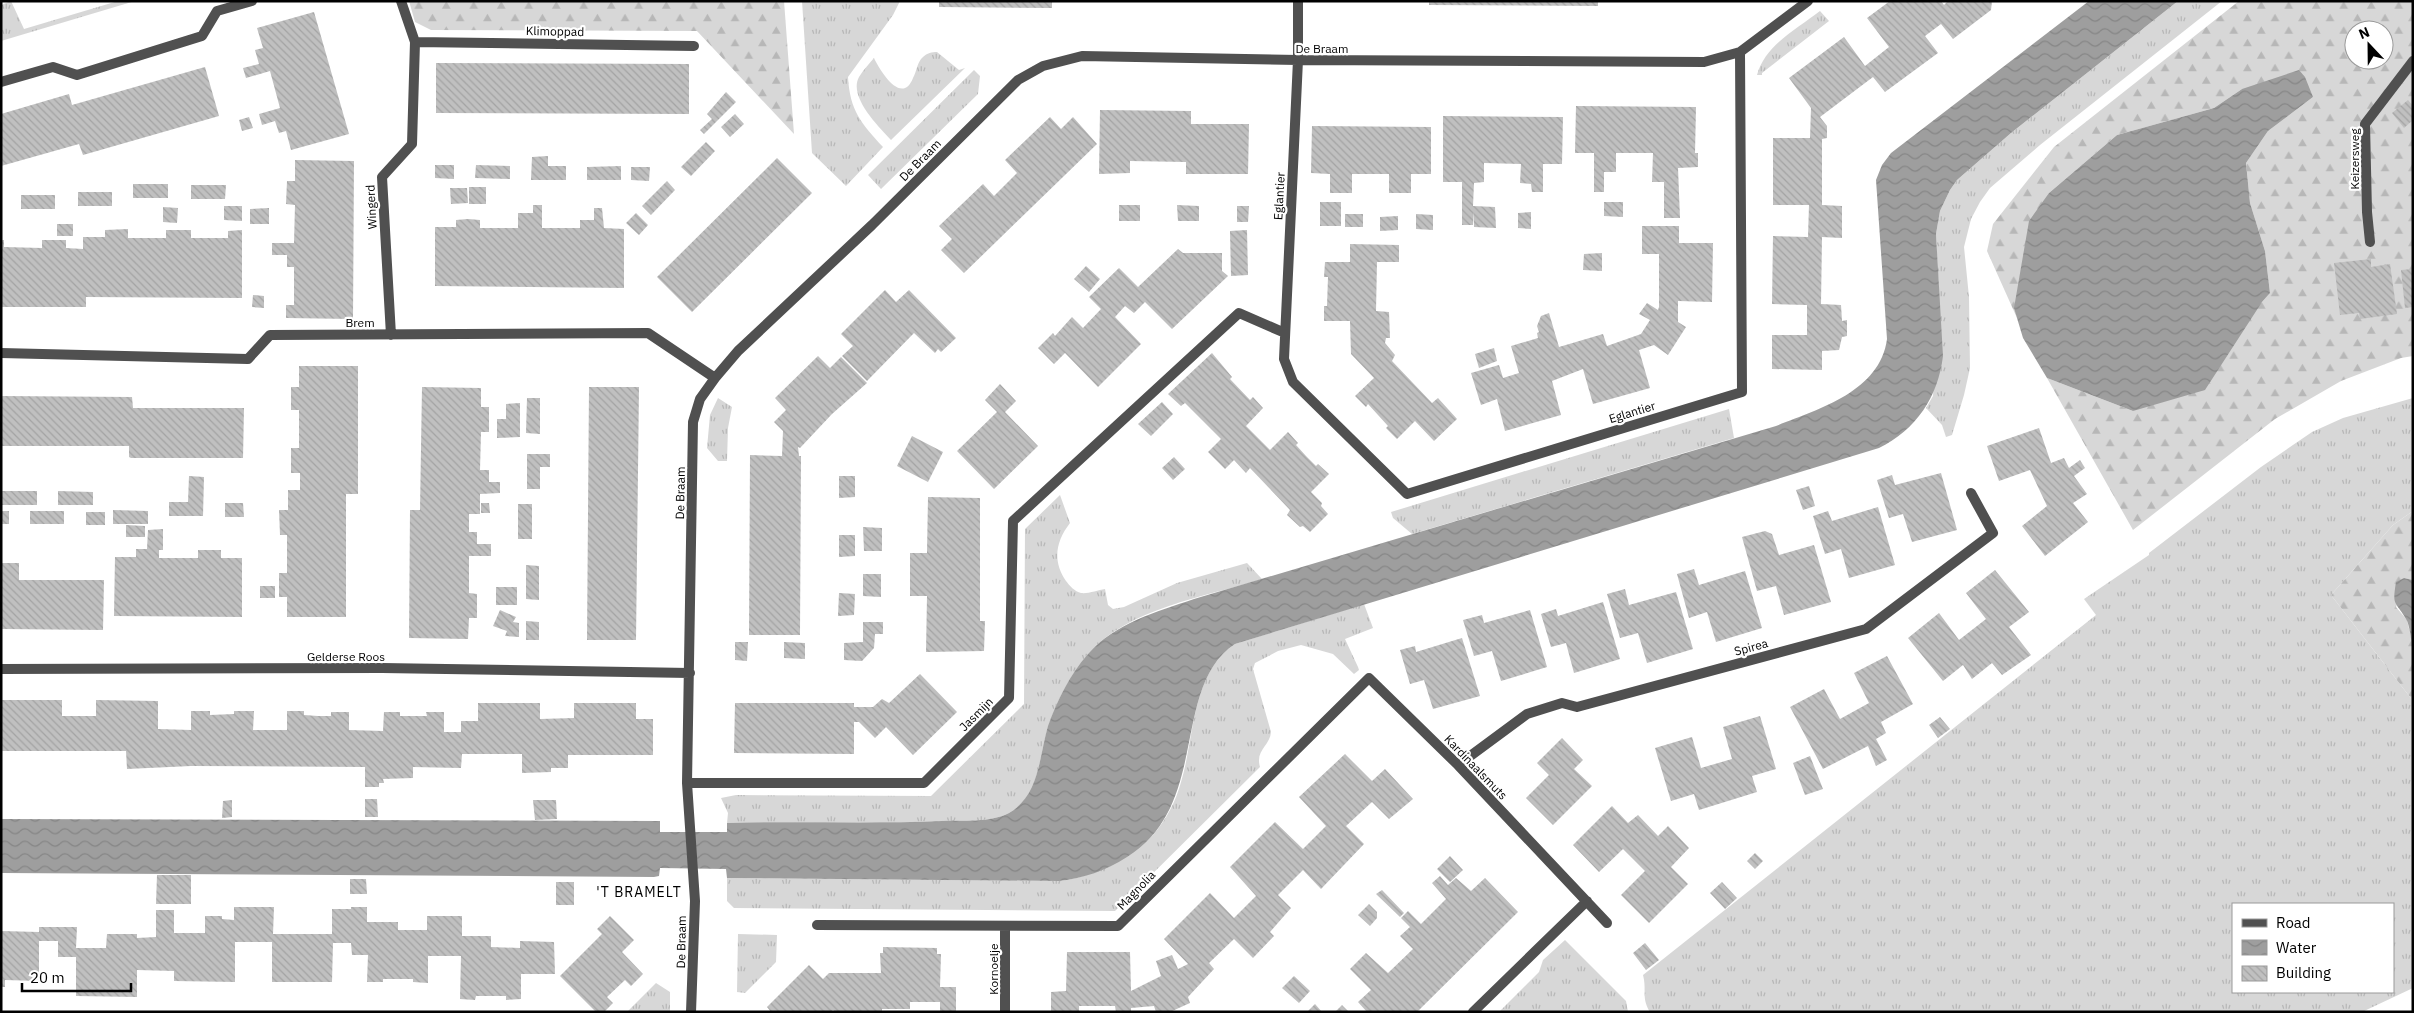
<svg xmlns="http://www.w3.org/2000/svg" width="2414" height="1013" font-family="'IBM Plex Sans',sans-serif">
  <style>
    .grass { fill: url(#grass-tufts); fill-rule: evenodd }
    .forest { fill: url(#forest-firs); fill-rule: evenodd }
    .water { fill: url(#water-waves) }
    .building { fill: url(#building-back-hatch) }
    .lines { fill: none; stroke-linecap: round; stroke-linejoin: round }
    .service { stroke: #505050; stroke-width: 10 }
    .minor { stroke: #505050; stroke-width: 10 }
    .labels { text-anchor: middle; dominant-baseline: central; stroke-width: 4.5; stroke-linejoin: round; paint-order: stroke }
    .street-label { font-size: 12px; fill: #000; stroke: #fff }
    .neighbourhood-label { font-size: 14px; letter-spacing: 1px; fill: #000; stroke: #fff }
  </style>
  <defs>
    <pattern id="grass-tufts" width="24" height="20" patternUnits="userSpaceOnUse" patternTransform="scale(1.25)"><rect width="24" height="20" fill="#d7d7d7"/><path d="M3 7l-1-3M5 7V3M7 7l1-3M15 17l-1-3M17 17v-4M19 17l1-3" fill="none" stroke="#b7b7b7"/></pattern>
    <pattern id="forest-firs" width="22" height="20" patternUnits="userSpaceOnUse" patternTransform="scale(1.25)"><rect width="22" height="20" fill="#d7d7d7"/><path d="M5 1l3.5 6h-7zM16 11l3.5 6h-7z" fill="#b7b7b7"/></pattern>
    <pattern id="water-waves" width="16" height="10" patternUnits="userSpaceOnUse" patternTransform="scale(1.25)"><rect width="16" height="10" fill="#9e9e9e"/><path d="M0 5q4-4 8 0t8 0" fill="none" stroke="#868686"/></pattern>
    <pattern id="building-back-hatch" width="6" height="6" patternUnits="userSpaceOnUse" patternTransform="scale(1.25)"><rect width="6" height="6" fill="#c0c0c0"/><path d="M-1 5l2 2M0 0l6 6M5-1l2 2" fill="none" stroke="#a3a3a3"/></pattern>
  </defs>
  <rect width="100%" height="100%" fill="#fff"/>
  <path class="grass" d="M11,1L24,29L118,1H135L1,41V5Z
    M802,1H900L893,15L848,77C850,111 861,123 883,147L846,186L812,153Z
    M2178,1H2222L2040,145L1990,188L1980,202L1971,219L1964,247L1969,297L1970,368L1964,395L1952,435L1946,437L1942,425L1926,408L1933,396L1939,293L1936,234L1940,211L1950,190L1957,180L2011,133Z
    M1820,11L1829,21L1762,73V75H1757C1765,45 1797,29 1820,11Z
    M937,52L959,70L965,68L891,140C879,127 848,97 859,77C863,70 869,64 874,58C880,71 902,106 913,78C917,71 917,62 923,57C927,53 932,52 937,52Z
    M974,70L980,76L978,94L881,189L868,175Z
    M718,398L732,407L728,428L727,461H718L707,448L710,415Z
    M2413,398V511L2393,525L2331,595L2413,701V988L2362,1012H1650C1641,998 1647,990 1643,975L2096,615L2084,599L2149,555V553L2261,467L2312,432L2343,418ZM2233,904H2393V992H2233Z
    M1729,409L1734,438L1412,534L1393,518L1391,512Z
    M1060,495L1070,523C1056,541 1052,561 1066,581C1069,585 1075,592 1081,593C1088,594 1098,590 1105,589L1108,605L1113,609L1124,607L1177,583L1247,563L1262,579C1206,597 1128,608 1088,654C1070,675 1057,701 1048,727C1039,756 1040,796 1009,813C990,823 963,820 942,821C871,824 799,821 727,823L728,813L721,798L736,795L931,796L1024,704L1025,529Z
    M1364,604L1373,628L1345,639L1358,667L1359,670L1354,674L1333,654L1301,645L1278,651L1255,663L1253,669L1271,732C1270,746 1255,750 1260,767L1115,911L734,908L727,901V878L1059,881C1087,878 1105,868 1128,853C1136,847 1146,842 1153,835C1166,820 1176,801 1181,782C1195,737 1191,673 1235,644Z
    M738,934L777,935L776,962L745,993L737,992Z
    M1565,940L1626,1001L1628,1012H1499L1539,972L1543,960Z
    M656,983L670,992V1012H627Z"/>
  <path class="forest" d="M409,1H784L794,134L697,31L431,30L415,22Z
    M2239,1H2413V356L2401,358L2341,381L2275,419L2133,530L2047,378L2133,411L2262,302L2270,293L2265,251L2250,203L2246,163L2268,131L2313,97L2242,89L2214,108L2117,135L2049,193L2015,308L2017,318L1987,251L1993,224L2054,147ZM2354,30H2384V60H2354Z
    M2413,511V580L2404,578L2396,607L2407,620L2413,646V701L2331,595L2393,525Z"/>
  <path class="water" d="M2089,1H2178L2011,133L1957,180L1950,190L1940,211L1936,234L1943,356C1938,397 1916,430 1879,448L1235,644C1170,687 1211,805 1127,857C1105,871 1084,878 1059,881L727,878L726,869L660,868L659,876L654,877L1,873V819L660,821V832H727V823C799,821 871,824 942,821C963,820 990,823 1009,813C1040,795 1039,756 1048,726C1057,701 1070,674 1088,654C1115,623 1156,612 1194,599L1776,426C1818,409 1880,392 1887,339L1876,180L1882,165L1891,153Z
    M2299,70L2305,77L2313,97L2268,131L2246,163L2250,203L2265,251L2270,293L2262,302L2205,390L2133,411L2047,378L2023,338L2014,308L2029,221L2049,193L2117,135L2214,108L2242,89Z
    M2404,578L2413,580V646C2410,638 2410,625 2406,619C2395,600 2392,607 2396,582Z"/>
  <path class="building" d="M939,1H1052V8L939,7Z
    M1429,1H1598V6L1429,5Z
    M1890,1H1941L1944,5L1948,1H1992L1991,10L1953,39L1941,24L1925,36L1938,53L1885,92L1873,77L1820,117L1827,126V138L1822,139V205L1842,206V238L1822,237L1821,304L1841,305L1842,321L1847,320V336L1842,337L1839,350L1822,351V370L1772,369V335H1807V305L1772,304L1773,236L1808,237L1809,205H1773V138H1810L1811,108L1789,78L1844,37L1865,66L1889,47L1867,18Z
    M314,12L349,134L291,150L286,131L279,133L275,121L262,125L259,114L280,108L270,71L246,78L243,68L259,64L255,50L263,48L257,28Z
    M436,63L689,64V114L436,113Z
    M205,67L219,116L83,155L79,144L1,166V114L69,94L72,105Z
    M726,92L736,102L704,134L700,130L712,119L707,114Z
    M2408,100L2413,106V120L2404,128L2392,113Z
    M1576,106L1696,107L1695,153H1698V167L1678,168L1680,218H1664V182H1652L1653,153H1616V172H1604V192H1594V153H1575Z
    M1100,110L1191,111V124H1249L1248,174H1186V162L1130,161V173L1099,174Z
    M735,114L744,124L730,137L721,127Z
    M1443,116L1563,117L1562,164H1543V192H1532L1531,184L1520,183L1521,164L1484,163V182L1474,183L1473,206L1495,207L1496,228L1474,227V212L1473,225H1462V182H1443Z
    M249,117L253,128L242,131L239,120Z
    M1050,117L1061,129L1073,117L1097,144L964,273L941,250L952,239L939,226L983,184L994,196L1017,173L1005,160Z
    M1312,126L1431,127V174H1411V193H1389V174H1352V193H1330V174L1311,173Z
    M706,142L715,151L691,176L681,167Z
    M548,156V166H566V180H531L532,157Z
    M777,158L812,193L692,312L657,277Z
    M295,160L354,161L353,319L286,318V305H294V267H287V255H272V243H294L295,205L286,204L287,181H295Z
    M435,165H454V179L435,178Z
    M476,165L510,166V179L475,178Z
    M621,166V180H587V167Z
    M631,167H650L649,181L631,180Z
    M667,181L675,190L651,215L642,206Z
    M133,184H168V198H133Z
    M191,185H226L225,199H191Z
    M469,187H486V204H469Z
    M450,188H467L468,203L451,204Z
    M78,192H112V206H78Z
    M21,195H55V209H21Z
    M1320,202H1341V226H1320Z
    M1604,202H1623V217L1604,216Z
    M533,205H542V228H580V220H594V208H602L604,228L624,229V288L435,286V227H456V220L468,219L480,220V228H518V213H533Z
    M1119,205H1140V221H1119Z
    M1177,205L1199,206V221H1178Z
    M224,206H242V221L224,220Z
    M1237,206H1249L1248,222H1237Z
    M163,207L178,208L177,223L163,222Z
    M269,208V224H250V209Z
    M1531,212V229L1518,228V213Z
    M636,213L648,225L639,235L626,223Z
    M1345,214H1363V227H1345Z
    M1416,214L1433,215V230L1416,229Z
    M1398,216V230L1380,231V217Z
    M57,224H73V236H57Z
    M1642,226H1679V243H1713L1712,302L1678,301V322L1686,327L1668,355L1654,345L1639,350L1650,388L1593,404L1583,369L1552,381L1561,415L1505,431L1497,399L1481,405L1471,373L1499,365L1503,378L1519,373L1511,346L1538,338L1537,333L1539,332L1537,326L1541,316L1549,313L1559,347L1603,334L1607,346L1641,334L1650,320L1639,314L1647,303L1658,310L1659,307V254H1642Z
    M128,229V238H166V230H191V238H228V231L242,230V298L86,297V307H1V240H4V247L42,248V240H66V248L83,249V237H105V230Z
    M1247,230L1248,275L1231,276L1230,231Z
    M1350,244L1399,245V262H1377L1376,311L1389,312L1390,338H1386L1385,343L1395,355L1392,361L1432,403L1438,398L1457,419L1434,441L1415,421L1397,439L1386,428L1388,426L1368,404L1366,407L1355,396L1374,378L1351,354L1350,321H1324V306H1327L1328,277H1324L1325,262H1350Z
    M1178,249L1183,253H1222V271L1228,276L1172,329L1145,302L1134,313L1125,306L1115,317L1141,344L1098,387L1065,353L1054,364L1038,348L1053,333L1055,336L1072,317L1083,328L1101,309L1089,297L1119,268L1138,287Z
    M1602,253V271L1583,270L1584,254Z
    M2371,259V267L2390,264L2397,314L2360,319L2359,313L2340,315L2334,263Z
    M1086,266L1100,279L1089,292L1074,279Z
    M2413,269V307L2405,308L2401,270Z
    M885,290L896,302L909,290L956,338L941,352L938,349L935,353L914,333L867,381L842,356L853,346L841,334Z
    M253,295L264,296V308L252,307Z
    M1494,348L1497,361L1479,368L1475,354Z
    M1212,353L1232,377L1230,379L1250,400L1253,397L1263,408L1246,426L1270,450L1288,432L1298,443L1296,445L1306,456L1316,466L1318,464L1329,474L1311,492L1322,503L1321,506L1328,514L1310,532L1303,526L1300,527L1287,515L1290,510L1250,468L1246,473L1234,460L1225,469L1208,452L1221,439L1185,403L1181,406L1168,394Z
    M818,356L830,368L841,357L867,383L832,414L800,448L798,447L799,456H801L800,635H749L750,455L782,456L783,431L774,422L786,410L775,398Z
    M299,366H358V494H346V617H287V597H279V573H287V535H280L279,510H288V490H300V473H291V448H299V410H291V387H299Z
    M1000,384L1016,401L1005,412L1038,446L994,489L957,451L997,412L985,400Z
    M422,387L481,388V407H489V432H481L480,470H489V482H500V493L480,494V514H469V532H477V544H491V556H469V593L477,594V618H469L468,639L409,638L410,510H420Z
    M589,387H639L636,640H587Z
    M1,396L132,397L133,408H244L243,458H131L129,457V446H1Z
    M527,398H540V434L526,433Z
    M1162,402L1173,414L1151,436L1138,424Z
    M520,403V437L497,438V419H506V404Z
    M2039,428L2051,463L2064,458L2069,468L2080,460L2085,468L2074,476L2087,494L2073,503L2088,522L2045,556L2022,526L2047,506L2030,470L1999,481L1987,446Z
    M912,436L943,452L928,482L897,466Z
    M527,454H550V467H540V489H527Z
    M1174,457L1185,469L1173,480L1162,468Z
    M1941,473L1957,530L1912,542L1903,514L1889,518L1877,480L1892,475L1895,485Z
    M189,476L204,477L203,516H169V502H188Z
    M839,476H855V497L839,498Z
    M1809,486L1815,506L1803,510L1796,490Z
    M2,491H37V505H2Z
    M58,491L93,492V505H58Z
    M928,497L980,498V621H985L984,651L926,652L927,596H910V553H927Z
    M225,503H243L244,517H225Z
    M481,503H489L490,513H481Z
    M518,504H532V539H518Z
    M1878,507L1895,565L1849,578L1841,549L1825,554L1813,516L1828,511L1832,521Z
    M113,510L148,511V524H113Z
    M1,511H9V524H1Z
    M30,511H64V524H30Z
    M86,512H105V525H86Z
    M126,525L145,526V537H126Z
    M863,527L882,528V551H864Z
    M163,529V550H159V558H198V550H221V558H242V617L114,616L115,557H136V549H147L148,530Z
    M1765,531L1772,534L1779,555L1814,545L1831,602L1784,615L1776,586L1757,591L1742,537Z
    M839,535H855V556L839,557Z
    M1,563H19V580H104L103,630L1,629Z
    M526,565L539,566V600L526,599Z
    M1694,569L1699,585L1745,571L1762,628L1716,642L1707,612L1689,618L1677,574Z
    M1995,570L2029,612L2009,627L2031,655L2002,675L1992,663L1972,679L1963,665L1943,681L1908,638L1939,613L1959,640L1986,619L1966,593Z
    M863,574H881V597L863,596Z
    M260,586H275V598H260Z
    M496,587H517V605H496Z
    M1625,589L1629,605L1676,592L1693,649L1647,663L1638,633L1620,638L1607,594Z
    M839,593L855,594L854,615L838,616Z
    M1603,602L1620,659L1574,673L1566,643L1551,647L1541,614L1556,609L1558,616Z
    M500,610L516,617L513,622L519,623V637L505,636L507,631L493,626Z
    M1530,610L1547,667L1501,681L1492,651L1474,656L1463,620L1482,615L1484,623Z
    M526,621L539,622V640H526Z
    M863,622H883V634H875L874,648L862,661L844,660V643L863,642Z
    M1462,638L1480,696L1433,709L1424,680L1410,684L1400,650L1415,646L1416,652Z
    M735,642H748L747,661L735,660Z
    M784,642L805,643V659L784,658Z
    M1887,656L1913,704L1881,722L1886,733L1876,739L1887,760L1876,766L1868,746L1823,769L1790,707L1824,689L1840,719L1869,703L1854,673Z
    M920,674L957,712L913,755L886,727L875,738L859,722H854V754L734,753L735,703H854V707H873L882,699L889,703Z
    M1,700H62V716H96V700L158,701V729L191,730V711H210V715L234,714V711H254L253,730H287V711H304V715L318,716H331V712H349V730L383,731L384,712H400V716H427L426,712H444V732H461V721H478V703H540V719L574,718V703H636V719H653V755H568V768H551V772L522,773V754H462L461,768L413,767V778L383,779L384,783H379V787H365V767L191,766L127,769L126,751H1Z
    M1760,716L1776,769L1752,776L1757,792L1699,810L1694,794L1671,801L1655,748L1692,737L1701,768L1732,759L1723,727Z
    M1940,717L1950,729L1938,738L1929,725Z
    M1562,738L1583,760L1574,769L1592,786L1553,825L1526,798L1549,775L1537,763Z
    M1345,754L1372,781L1385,769L1413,799L1389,819L1372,802L1346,826L1364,844L1321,889L1303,870L1278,895L1291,908L1270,932L1274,936L1253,958L1234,939L1209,963L1214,969L1188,997L1190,1003L1170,1012H1156L1154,1006L1131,1008V1012H1116L1115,1006H1079V1012H1051V992L1066,991L1067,952H1130L1131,991L1161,976L1156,961L1172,955L1178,969L1188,964L1164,939L1210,893L1234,918L1256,896L1230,867L1275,822L1303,849L1326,826L1299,797Z
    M1810,756L1823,789L1805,795L1793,763Z
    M365,799H377L378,817H365Z
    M232,800V817L222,818L223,801Z
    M533,800H556L557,819L535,820Z
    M1612,806L1628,823L1638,815L1658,836L1668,826L1689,848L1671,867L1688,884L1649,923L1621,895L1645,871L1623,849L1599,872L1573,845Z
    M1755,853L1763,861L1755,869L1747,861Z
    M1450,856L1463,870L1450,882L1437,869Z
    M157,875H191V904H156Z
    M1440,876L1448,885L1456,878L1471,891L1485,878L1518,912L1417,1012H1367L1358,1002L1371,990L1350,969L1366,953L1388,973L1413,949L1400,936L1410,927L1401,918L1408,911L1421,924L1446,899L1432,883Z
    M350,879H366L367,894H350Z
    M556,882H574V905H556Z
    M1722,882L1737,898L1725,909L1710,893Z
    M1382,890L1404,913L1400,917L1376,894Z
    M1369,904L1377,912V918L1370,926L1358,915Z
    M234,907H274L273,934H332V909H351V907H367V922H398V930H427V916H462V936H491V947L520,948V941L554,942L555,974H521V999L506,1000V996H476L475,1000L460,999L461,956H428V983L413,982V979H383V982H367L368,955H352L351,943H333L332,982H272V942H235V982L174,981V971L137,970V997L76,996V957H58V941H39V981L5,980V987H1V931L39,932V927H77L76,948H106L107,934H137V938L156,937V910H174V933H205V916H222V919L234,920Z
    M610,916L634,940L622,952L643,974L631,986L625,980L607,997L613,1003L604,1012H596L560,976L602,934L597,929Z
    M1645,943L1659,960L1646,970L1633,953Z
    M883,947L937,948V954H941L940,987H956V1012H940V1002H910V1009H882V1012H835L833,1010L831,1012H771L767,1007L809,965L823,979L829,973H881L880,953H883Z
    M1294,976L1310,991L1299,1003L1282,988Z
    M1315,1004L1322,1012H1307Z
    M1342,1005L1349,1012H1335Z"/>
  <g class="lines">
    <path class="service" d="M2370,242L2367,212L2365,124L2413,61"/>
    <path class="minor" d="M1298,1V60L1284,359L1293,382L1407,494L1742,392L1740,52
      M415,42L694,46
      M1,82L53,67L77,75L202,36L217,11L252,1
      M391,335L382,177L412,144L415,42L401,1
      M1,353L248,359L270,335L648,333L715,378
      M1,669L382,668L690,673
      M1458,765L1527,714L1562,703L1577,707L1866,629L1993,533L1971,493
      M687,783H924L1009,698L1013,521L1239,313L1285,333
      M817,925L1118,926L1369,678L1458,765L1607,923
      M691,1012L695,901L687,783L693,422L700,399L715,378L738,351L872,225L1018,80L1043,66L1082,56L1298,60L1704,62L1740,52L1808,1
      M1005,1012V926
      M1473,1012L1587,901"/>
  </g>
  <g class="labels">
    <g class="street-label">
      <text transform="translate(555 31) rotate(1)">Klimoppad</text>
      <text x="1322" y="48">De Braam</text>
      <text transform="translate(2354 159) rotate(-90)">Keizersweg</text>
      <text transform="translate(920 160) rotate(-45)">De Braam</text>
      <text transform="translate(1279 196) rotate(-87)">Eglantier</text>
      <text transform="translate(371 207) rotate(-93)">Wingerd</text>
      <text x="360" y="322">Brem</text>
      <text transform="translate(1632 412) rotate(-17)">Eglantier</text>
      <text transform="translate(680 493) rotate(-89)">De Braam</text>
      <text transform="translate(1751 647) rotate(-15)">Spirea</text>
      <text x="346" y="656">Gelderse Roos</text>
      <text transform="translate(976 714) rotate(-45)">Jasmijn</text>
      <text transform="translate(1476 767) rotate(46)">Kardinaalsmuts</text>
      <text transform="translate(1136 890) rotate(-46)">Magnolia</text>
      <text transform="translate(681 942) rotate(-89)">De Braam</text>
      <text transform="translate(993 969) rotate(-90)">Kornoelje</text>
    </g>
    <g class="neighbourhood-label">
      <text x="639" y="892">'T BRAMELT</text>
    </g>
  </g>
  <rect width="2414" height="1013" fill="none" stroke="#000000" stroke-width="5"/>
  <rect x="2232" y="903" width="162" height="90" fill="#ffffff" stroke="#999999"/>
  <rect x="2242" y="919" width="25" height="8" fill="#505050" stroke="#999999"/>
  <text x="2276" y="928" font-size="15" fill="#000000">Road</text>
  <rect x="2242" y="940" width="25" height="15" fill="url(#water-waves)" stroke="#999999"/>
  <text x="2276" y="953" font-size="15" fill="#000000">Water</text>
  <rect x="2242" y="966" width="25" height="15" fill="url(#building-back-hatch)" stroke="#999999"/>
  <text x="2276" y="978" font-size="15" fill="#000000">Building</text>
  <g transform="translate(2369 45) rotate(338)"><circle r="24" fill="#ffffff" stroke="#999999"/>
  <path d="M0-4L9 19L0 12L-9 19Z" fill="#000000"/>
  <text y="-8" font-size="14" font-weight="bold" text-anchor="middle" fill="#000000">N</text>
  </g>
  <path d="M22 983v8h109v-8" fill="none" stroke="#000000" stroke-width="2.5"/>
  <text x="30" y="983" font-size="15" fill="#000000" stroke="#ffffff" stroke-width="4" paint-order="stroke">20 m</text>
</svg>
